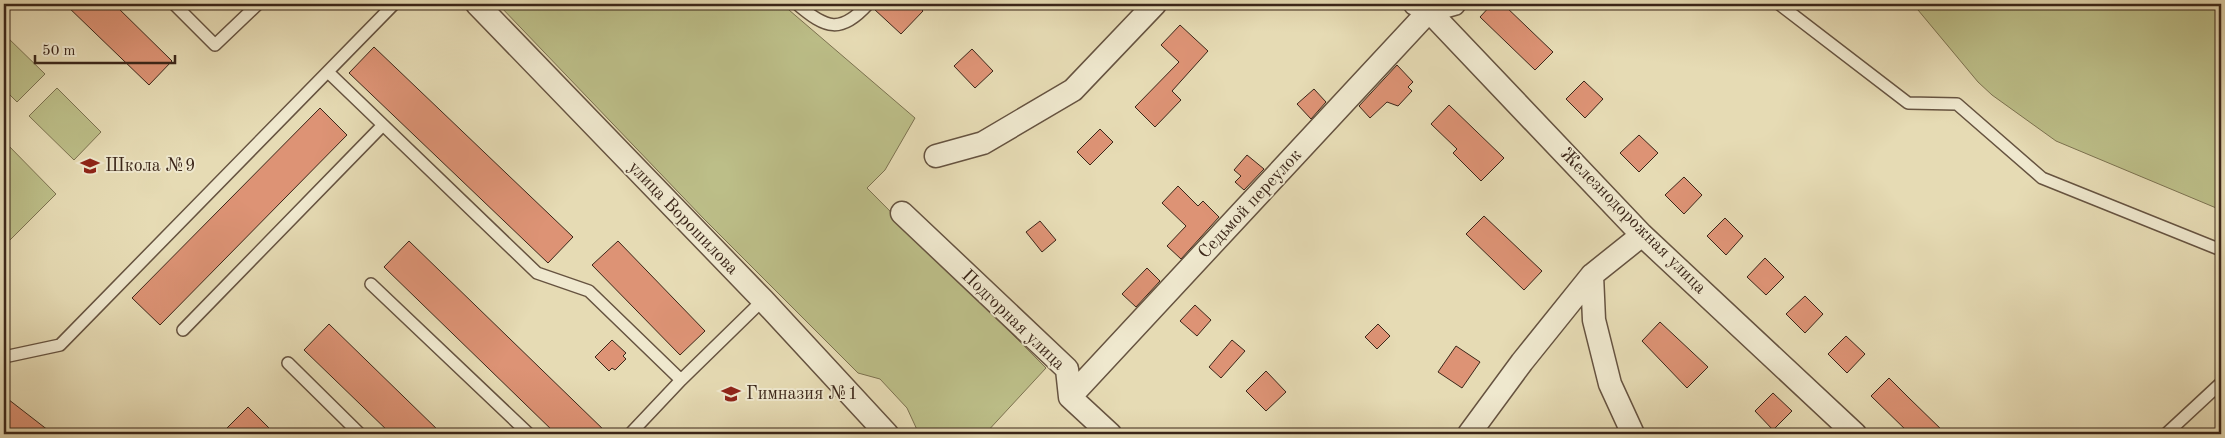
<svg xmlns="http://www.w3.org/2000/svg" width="2225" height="438" font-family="'Old Standard TT',serif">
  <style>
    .green { fill: #bcbe88; stroke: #7c7250 }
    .building { fill: #dd9375; stroke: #3b2619 }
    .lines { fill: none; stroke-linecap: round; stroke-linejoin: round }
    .service-casing { stroke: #665340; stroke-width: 14 }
    .minor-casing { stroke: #665340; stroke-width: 25 }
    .service { stroke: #efe8ce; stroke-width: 11 }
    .minor { stroke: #efe8ce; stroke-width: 22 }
    .labels { text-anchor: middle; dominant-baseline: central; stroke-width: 4; stroke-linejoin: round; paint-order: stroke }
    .poi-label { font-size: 18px; fill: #3b2619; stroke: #efe8ce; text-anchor: start }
    .street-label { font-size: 18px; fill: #3b2619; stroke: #efe8ce }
  </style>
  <rect width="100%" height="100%" fill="#e6dbb4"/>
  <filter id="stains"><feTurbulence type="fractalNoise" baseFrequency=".004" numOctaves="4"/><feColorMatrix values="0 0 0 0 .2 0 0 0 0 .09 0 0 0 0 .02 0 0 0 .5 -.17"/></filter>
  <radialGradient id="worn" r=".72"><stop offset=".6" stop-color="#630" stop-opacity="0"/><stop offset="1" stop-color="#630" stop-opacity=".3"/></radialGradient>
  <path class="green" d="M498,4H782L915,118L885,170L867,188L1046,368L985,434H919L907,408L880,379L858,373L703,218Z
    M1913,4H2221V210L2056,141L1992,95L1978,82Z
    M6,36L45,74L17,102L4,89V38Z
    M57,88L101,132L74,160L29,116Z
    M4,141L56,194L4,246Z"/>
  <path class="building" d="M65,4H114L172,61L149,85Z
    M875,4H916L923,11L901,34L874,9Z
    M1492,4H1503L1553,52L1535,70L1480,17Z
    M1180,25L1208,51L1172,91L1181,100L1155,127L1135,107L1179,62L1161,45Z
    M374,47L573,237L548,263L349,73Z
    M972,49L993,71L975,88L954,66Z
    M1397,65L1413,82L1408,87L1412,91L1398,106L1387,102L1370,118L1359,106Z
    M1584,81L1603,99L1585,118L1566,99Z
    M1314,89L1326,102L1311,119L1297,104Z
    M1449,105L1504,158L1481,181L1453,153L1457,149L1431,124Z
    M320,108L347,135L160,325L132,298Z
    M1100,129L1113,142L1090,165L1077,152Z
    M1639,135L1658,153L1639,172L1620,153Z
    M1247,155L1264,169L1244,190L1235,182L1241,176L1234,170Z
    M1684,177L1702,195L1684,214L1665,195Z
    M1178,186L1198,206L1203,201L1219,217L1181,259L1167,246L1186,226L1162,203Z
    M1484,216L1542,271L1524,290L1466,234Z
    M1725,218L1743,236L1726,255L1707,236Z
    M1040,221L1056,240L1042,252L1026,232Z
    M409,241L608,434H556L384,267Z
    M618,241L705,331L680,355L592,265Z
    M1765,258L1784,277L1766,295L1747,277Z
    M1147,268L1160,281L1136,307L1122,294Z
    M1805,296L1823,314L1805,333L1786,314Z
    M1195,305L1211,320L1197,336L1180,321Z
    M1660,322L1708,367L1687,388L1642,341Z
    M329,324L442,434H391L304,350Z
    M1378,324L1390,336L1377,349L1365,337Z
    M1846,336L1865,354L1847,373L1828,354Z
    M612,340L626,353L623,356L626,359L615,370L612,368L609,371L595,357Z
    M1232,340L1245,351L1221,378L1209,367Z
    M1456,346L1480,362L1462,388L1438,372Z
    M1266,371L1286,392L1266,411L1246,391Z
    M1889,378L1908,397L1946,434H1910L1871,396Z
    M1773,393L1792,411L1773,430L1755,411Z
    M4,396L53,434H4Z
    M248,407L275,434H221Z"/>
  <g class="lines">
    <g class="service-casing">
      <path id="service" d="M174,4L215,45L258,4
        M797,4C826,29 841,34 868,4
        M1779,4L1908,103L1957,104L2042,178L2221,250
        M328,72L537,273L589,291L681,380
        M371,284L529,434
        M183,330L383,125
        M4,357L60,345L394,4
        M288,363L360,434
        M630,434L681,380L763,300
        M2166,434L2221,383"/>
    </g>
    <g class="minor-casing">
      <path id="minor" d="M477,4L763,300L887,434
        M1415,4L1429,11L1642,235L1855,434
        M936,156L983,143L1073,90L1155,4
        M902,213L1067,369L1070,397L1110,434
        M1592,275L1594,320L1610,384L1633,434
        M1070,397L1429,11L1454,4
        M1469,434L1522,362L1592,275L1642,235"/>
    </g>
    <use href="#service" class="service"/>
    <use href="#minor" class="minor"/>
  </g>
  <defs>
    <g id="school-bare" transform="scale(1.5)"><path d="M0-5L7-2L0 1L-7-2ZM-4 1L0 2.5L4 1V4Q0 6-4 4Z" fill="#8f2418" stroke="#efe8ce" stroke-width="2.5" paint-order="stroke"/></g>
  </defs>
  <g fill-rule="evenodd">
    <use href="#school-bare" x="90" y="166"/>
    <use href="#school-bare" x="731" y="394"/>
  </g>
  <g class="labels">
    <g class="poi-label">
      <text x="105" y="166">Школа №9</text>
      <text x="746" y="394">Гимназия №1</text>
    </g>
    <g class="street-label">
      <text transform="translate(1250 204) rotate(-47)">Седьмой переулок</text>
      <text transform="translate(683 218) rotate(46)">улица Ворошилова</text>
      <text transform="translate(1633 221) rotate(45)">Железнодорожная улица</text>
      <text transform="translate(1013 320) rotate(44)">Подгорная улица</text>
    </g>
  </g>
  <rect width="2225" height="438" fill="none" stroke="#e6dbb4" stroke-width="20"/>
  <rect x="5" y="5" width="2215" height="428" fill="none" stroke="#3b2619" stroke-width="2.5"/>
  <rect x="10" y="10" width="2205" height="418" fill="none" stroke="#3b2619"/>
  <path d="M35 55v8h140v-8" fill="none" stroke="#3b2619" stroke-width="2.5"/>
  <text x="42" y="55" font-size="15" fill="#3b2619" stroke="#efe8ce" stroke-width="4" paint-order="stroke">50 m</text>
  <rect width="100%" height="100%" filter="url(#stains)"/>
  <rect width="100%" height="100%" fill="url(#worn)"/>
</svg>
